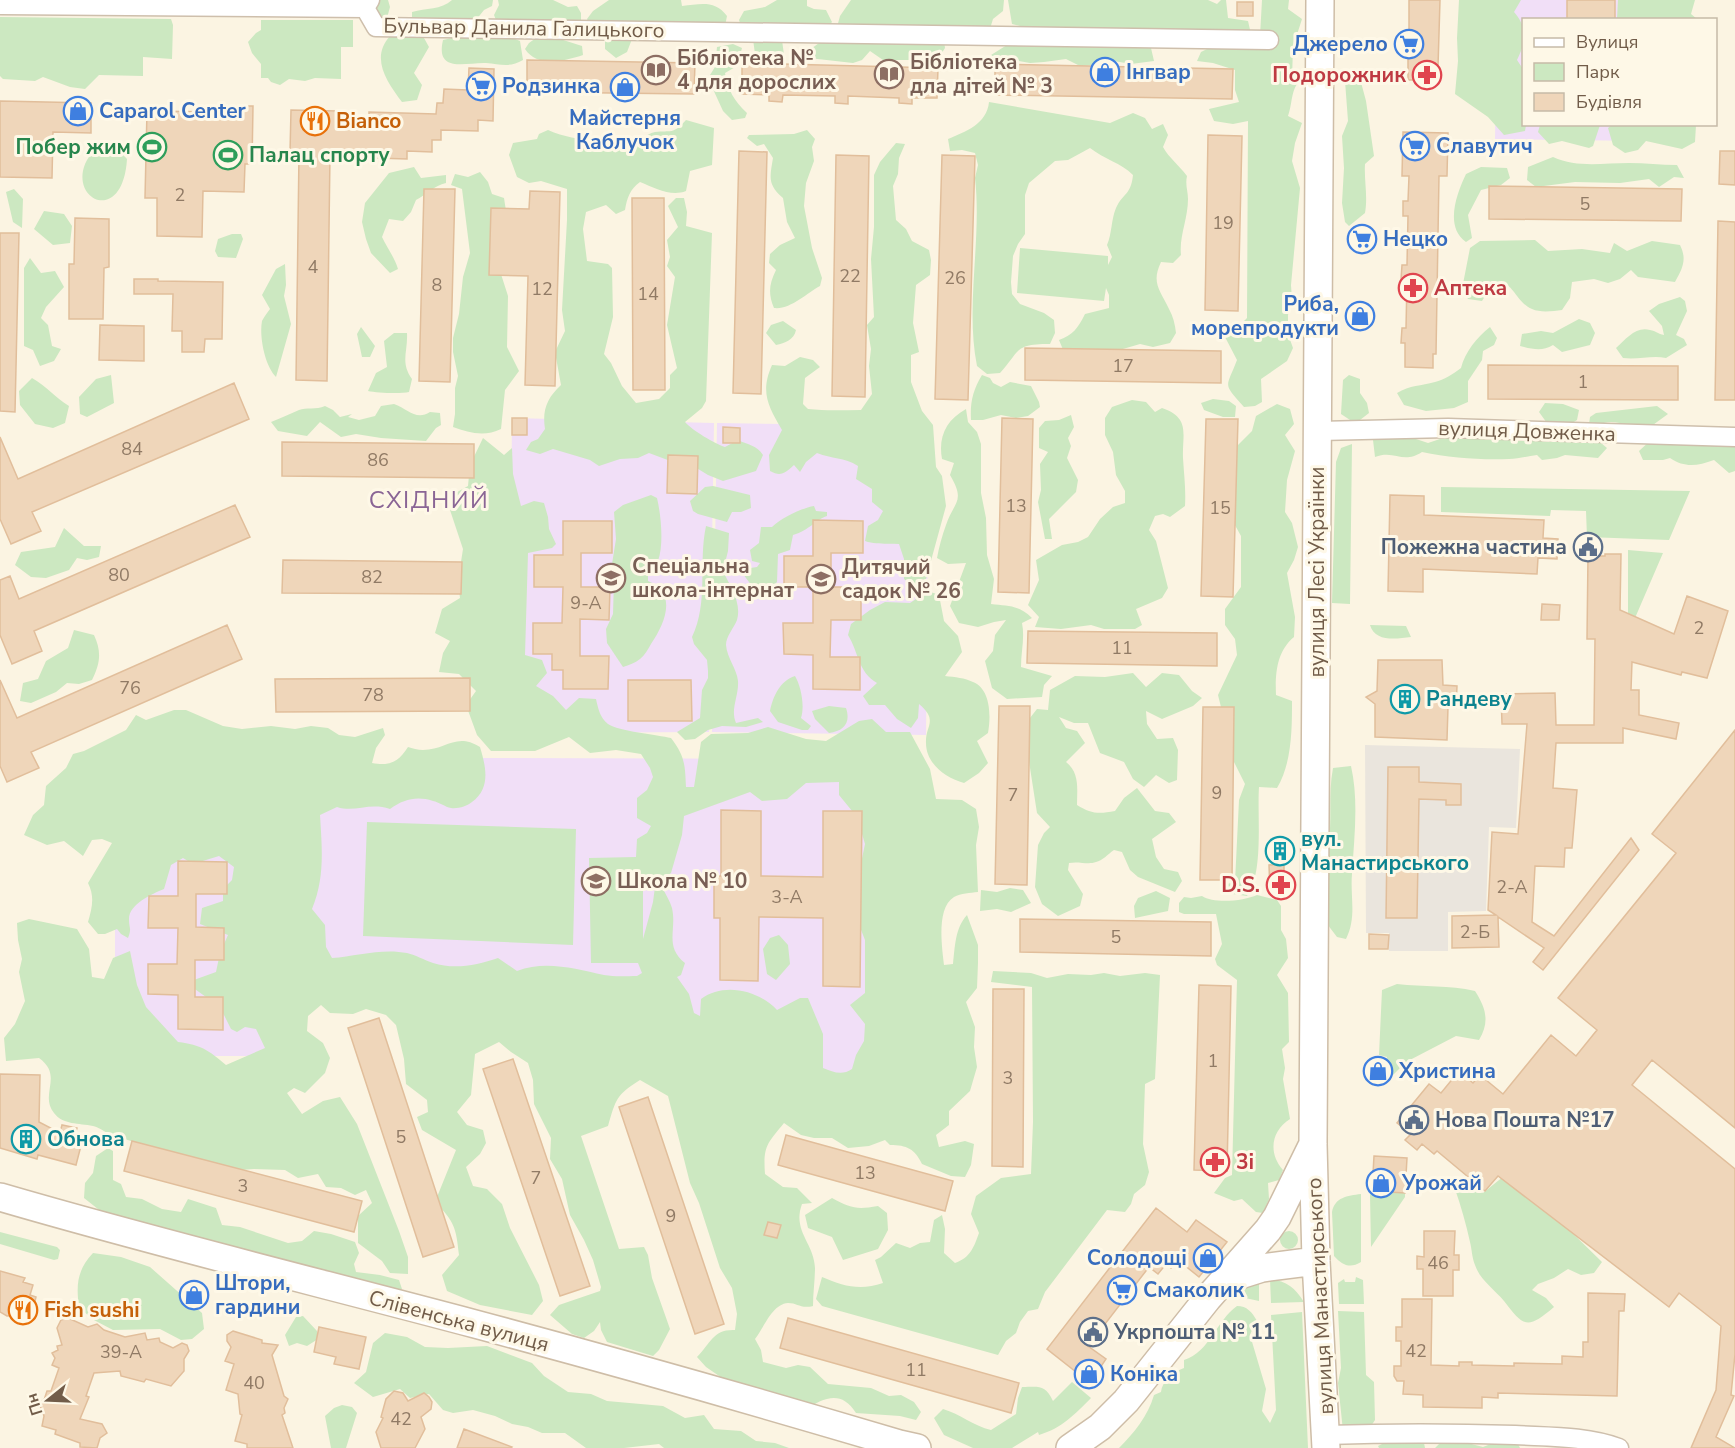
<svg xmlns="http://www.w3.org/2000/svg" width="1735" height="1448" font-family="'Nunito Sans',sans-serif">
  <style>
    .industrial { fill: #eae5dd }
    .education { fill: #f1dff7 }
    .green { fill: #cce8c1; fill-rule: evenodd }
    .building { fill: #efd6ba; stroke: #e1be9b; stroke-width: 1.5 }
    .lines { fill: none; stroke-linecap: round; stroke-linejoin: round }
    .street-casing { stroke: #cebfac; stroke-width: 21 }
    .secondary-casing { stroke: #cebda7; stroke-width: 30 }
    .street { stroke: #fff; stroke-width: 18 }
    .secondary { stroke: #fff; stroke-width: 27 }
    .labels { text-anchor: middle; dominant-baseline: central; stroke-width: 6; stroke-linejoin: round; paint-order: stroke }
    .number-label { font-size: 18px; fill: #907a65 }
    .street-label { font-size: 21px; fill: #715c49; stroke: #fef8e7 }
    .shop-label { font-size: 21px; font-weight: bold; fill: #366cbe; stroke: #fef8e7; text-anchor: start }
    .education-label { font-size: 21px; font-weight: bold; fill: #785e54; stroke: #fef8e7; text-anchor: start }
    .health-label { font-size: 21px; font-weight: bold; fill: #be3a42; stroke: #fef8e7; text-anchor: end }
    .food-label { font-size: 21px; font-weight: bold; fill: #c56008; stroke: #fef8e7; text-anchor: start }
    .leisure-label { font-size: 21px; font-weight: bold; fill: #27864d; stroke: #fef8e7; text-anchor: end }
    .service-label { font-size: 21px; font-weight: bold; fill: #4e5e75; stroke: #fef8e7; text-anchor: start }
    .culture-label { font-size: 21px; font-weight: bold; fill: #0d838f; stroke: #fef8e7; text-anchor: start }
    .quarter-label { font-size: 24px; letter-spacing: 1.5px; fill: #8a6595; stroke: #fef8e7 }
  </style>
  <rect width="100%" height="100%" fill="#fbf4e2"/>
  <path class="industrial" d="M1365,745L1520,749L1516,828L1489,827L1486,911L1448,912V951H1389V933H1366Z"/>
  <path class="education" d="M1497,0H1647V19L1524,20V124L1646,125L1645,141L1495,139Z
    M512,418L714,423L709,732L509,733Z
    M717,423L929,426L926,735L712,732Z
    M472,758L887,759L886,1114L306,977V783Z
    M115,819L273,820L272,1056H115Z"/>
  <path class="green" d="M354,0H388L390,7L387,18L380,23Z
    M452,0H493L492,6L484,10L468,30L412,20V12C426,8 441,10 452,0Z
    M498,0H553L568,7L577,6L581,13V22L499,28L494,15L499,5Z
    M609,0H681L682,6C701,4 715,0 727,16L725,26L632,39L627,52L616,58L605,49V38L592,29L587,19L593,11Z
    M777,0H807V6L814,9L826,10L832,22C826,30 802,42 792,42C788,42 785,41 782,40L784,55C772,62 767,61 755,54L753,39L746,40L739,20L744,11L765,7Z
    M851,0H1004L1003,11L993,19L989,32L837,27L840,16Z
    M1008,0H1208L1217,4L1221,0H1226L1228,18L1248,21L1251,34L1024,36L1020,26L1012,24Z
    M1262,0H1289L1288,9L1302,19L1293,47L1292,79L1297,84C1291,93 1292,105 1288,116L1302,123L1295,143L1292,161L1300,188L1291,285L1292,300L1288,315V334L1293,348L1287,361L1261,379L1262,402L1255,406L1244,407C1222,382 1226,389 1237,360L1225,337L1238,327L1247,318L1248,121L1233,124L1214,121L1209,109L1239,102L1235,90V70L1213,63L1197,61L1201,52L1217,44L1260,36Z
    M1459,0H1521L1514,12C1528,28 1526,42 1517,60L1523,69L1524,124L1526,125L1525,131L1504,135L1488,117L1455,94L1458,61L1457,38Z
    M1618,0H1695L1691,14L1697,19H1617Z
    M0,17L171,19L173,25L172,59L143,57V76L99,75L85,89L70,87L43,77L35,81L3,79L0,76Z
    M261,20H353V47H341V79L315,78L305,81L289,79L280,85L271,82L268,78H261V64L252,53L248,42L256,33L261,30Z
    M414,35L424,38L429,47L414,73L422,85L417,100L402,102C387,82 370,58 390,36Z
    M510,37L520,41L523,60C510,68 500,64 486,63C467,62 435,74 443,40L452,38Z
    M536,38H557L582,46L583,55C565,61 537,68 525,49L529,43Z
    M855,39L875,44L885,41L944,40L945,48L940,56L916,60H883L870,51L862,60L853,63L800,57L819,43Z
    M733,44L742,48L737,66L725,73C728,90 734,101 747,113L745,118L732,120L723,111L712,87L710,75L715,67L717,47Z
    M1136,44L1151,48L1154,61L1131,64L1114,61L1099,65L1080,66L1066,59L1044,62L1030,63L1014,60L1002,63L991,55L1007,45L1031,47Z
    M1348,70L1358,71L1366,101L1374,156L1365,164C1364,181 1368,196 1365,213L1349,226L1345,222L1342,203L1344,168L1342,136L1348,121L1345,81Z
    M989,102L1110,123L1133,113L1145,118L1152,129L1163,124L1168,135L1163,147C1169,158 1179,165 1187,176C1185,185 1188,191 1188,199C1188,219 1179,236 1181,255L1173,263L1161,262C1151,283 1160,290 1169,309C1173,316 1175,324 1176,333L1170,343L1153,347L1140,344L1116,351L1064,352L1059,340C1073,335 1078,328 1085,314L1109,308V295L1106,288L1104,301L1017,293L1020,248L1108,256V265L1112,257L1107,245C1112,234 1111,220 1116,208C1123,193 1131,195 1133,175C1121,163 1104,159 1090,148L1068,160L1055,161L1029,183L1025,195V234L1018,244L1013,256L1011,282L1012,294L1020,304L1044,313L1054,320L1055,333L1050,344C1014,344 1021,350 1000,373L987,374L977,366C965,306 982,240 975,178L978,165L975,153L962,150L950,151L948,139C965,132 987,124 989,102Z
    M686,120L714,128L712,165L690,171L686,191C671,197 655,188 640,182C630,189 627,198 625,210L616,214L606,205L586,212L583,229L587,261L608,264L612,268L613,317L604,354L611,363L622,386L636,403L659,399L670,388V375L677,368L667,325L675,277L667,266L670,257L667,240L678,227L668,206L676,198H684L687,212L686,226L712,233L706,401L702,408L685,422C693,431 714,443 725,447L738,440C748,445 757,445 763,455L756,471L723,481L708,475L690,464L681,465L649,453L638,458L620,459L599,466L590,460L553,449L540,454L526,450L531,442L538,439L545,429C542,410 547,398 561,385L555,352L565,331L562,310L567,220V189L541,181L529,183L517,177L509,155L513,143L537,139L539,134L548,130C564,138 579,137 596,144L597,138L610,132L621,141C628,141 635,140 641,138C646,136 650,133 655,132C671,130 673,135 686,120Z
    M1540,125V124L1600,125L1593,146L1589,148L1562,141L1549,144L1538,132Z
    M1612,125H1696L1695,142L1682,149L1646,141L1638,150L1625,153L1613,145L1608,128Z
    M807,130L815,139L812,147L814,161L806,183L804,206L812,248L822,278L820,286C807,293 790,310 774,308C768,294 769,284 776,270L769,263L770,254L780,245L795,238L787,222L783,198C767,184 770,177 773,158L764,144L757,146L747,138L749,135L794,134Z
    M112,143L127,159C123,223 73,202 84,167C87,157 94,151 100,144Z
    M896,143L905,144L899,158L898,174L893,186L896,220L906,229L912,241L929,250L931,260L930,275L916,285L913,323L919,352L911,355V382L922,411L933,425L936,467L942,476L946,506L926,579L913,586L904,579V559L899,544C886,543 877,545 865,541L868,526L878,520L883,511L872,502V489L856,479L858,466C844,457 832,459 817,453L806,462L800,472L794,465C785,473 781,477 770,471L769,455L782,430C768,406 760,392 772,365L785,366L800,357L813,360L820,367L805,378L803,404L808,409C826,411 843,410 861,410L872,394L869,366L871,349L867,325L874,317L871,259L874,227V175L880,162Z
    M1553,157C1577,168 1602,163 1629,163C1645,163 1661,165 1677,165L1684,178L1674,177L1659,187L1649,179L1620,183L1575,182L1536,187L1527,180L1528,167Z
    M414,167L421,178L446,175V183C434,186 427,194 416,200L411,212L403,221L389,219L382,237C387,248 395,258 398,269L390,273L371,253L366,239L362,222L365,203L389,173Z
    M1481,167L1507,168L1510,178L1501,185L1481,190L1468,215L1472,238L1466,242C1444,227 1457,193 1466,174Z
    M480,172L488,182L492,194L504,198L506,211L500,271L508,296L507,347L519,371L505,390L501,429C485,437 469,433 453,427L455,414V388L458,376L453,352V338L459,314L463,277L470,253L462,189L451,185L455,174L468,177Z
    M14,189L23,199L22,228L13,222L6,192Z
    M44,211L64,214L72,226L70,243L53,245L34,229Z
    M232,234H241L243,239L236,258L218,257L215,251L218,239Z
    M1535,240L1548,251L1582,249L1610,253L1614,243L1627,251L1652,241L1680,245C1687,259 1683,268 1675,282L1638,277L1631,270L1620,279L1608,283L1594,279L1572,282L1570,298L1562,310C1553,311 1541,313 1532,309C1511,301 1509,260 1482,301L1468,299L1462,289L1470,248L1480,241Z
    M30,258L41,273L55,271L64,287L46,307L41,318L48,325L52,346L61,349L54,361L40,366L33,350L24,346V268Z
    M285,264L286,285L284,296L291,324L276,377C265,366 259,337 262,321C264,317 267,313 270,309L262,295L276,269Z
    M1680,297L1685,301L1687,311L1676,335L1684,339L1687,345L1666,358C1652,355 1638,360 1623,358L1616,348C1626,339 1636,326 1650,330C1656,331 1658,334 1664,335L1662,326L1649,311L1659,304Z
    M1579,319L1590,323L1595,333L1590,345L1562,352L1553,345C1542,352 1532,349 1520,346L1522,334L1541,331L1553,333Z
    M783,321L796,330C794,340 785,343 776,345L766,333L771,325Z
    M361,327L375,346L370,357H362L357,334Z
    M1490,327L1497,338L1494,345L1483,351L1482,360L1468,381V402L1454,408L1426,411L1404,405L1397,393C1410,385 1421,386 1435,382C1444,380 1453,374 1461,368C1465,352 1477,337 1490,327Z
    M394,333H407C408,352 400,362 412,379L409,392C401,394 377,393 368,391L376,373L387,367L384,341Z
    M111,375L114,403L87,417L80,414L79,397L96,379Z
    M982,375L990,378L993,383L1001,387L1010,382L1031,386L1039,402L1040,407L1028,416L1016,418L1001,415L983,420H971C970,402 973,390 982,375Z
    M1349,375L1360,379V393L1367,403L1369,413L1360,420L1353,422L1341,414L1343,380Z
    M32,378C48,387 54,397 69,406L65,423L53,428L35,424L20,405L19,391Z
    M1213,399L1229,401L1236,406L1235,417H1223L1204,410L1201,403Z
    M1132,400L1146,402L1155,412L1162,408C1191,418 1182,434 1183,458C1184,475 1186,489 1185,506L1170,517L1163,514L1155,516L1149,530L1156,541L1168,588L1162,598L1136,609L1142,625L1135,629H1104L1091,625L1061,629L1035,627L1039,617L1028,605L1039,580L1036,560L1062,545L1078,542L1088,537L1100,519L1113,507L1125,503V491L1116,475L1113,452L1105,435V418L1112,407Z
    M1545,403L1563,404L1579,410L1577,420L1569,425L1552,430L1539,412Z
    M394,404C408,409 416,421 430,412L440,413L441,425L436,428L426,441L381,438L356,434L341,437L320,422L307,436L278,431L271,422C281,418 290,414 299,410C306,407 316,410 325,406L333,410L340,417L352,414L348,417L359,420L375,416L381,406Z
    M1277,404L1290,409L1294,424L1285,435L1295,451L1287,480L1285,512L1292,523L1298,547L1294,560L1287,573L1295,617L1294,637C1277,651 1275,673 1276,695L1292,701C1292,729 1292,763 1277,788L1259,787C1257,816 1264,873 1247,896L1226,893L1227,884L1235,882L1239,800L1245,784L1229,752L1225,723L1218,695L1237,655L1235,639L1225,625V609L1241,587V536L1231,518V452L1252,431L1256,416Z
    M1657,406L1668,414L1646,430C1629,427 1613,416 1596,426L1589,424L1590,417L1596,413Z
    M966,409L968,422L977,432L981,444V493L986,518L987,555L994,579L991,604C1008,606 1019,605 1032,618L1022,623C1025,638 1021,652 1021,667L1052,676L1044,685L1042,697L1007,699L992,688L985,661L993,651L995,635L1006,620L994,622L978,627L959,623L950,606L966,563L948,564L937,558C939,547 942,536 946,525C954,501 966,502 950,475L954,463L942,459C938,437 946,420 966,409Z
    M1071,415L1074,427L1068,438L1071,446L1067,458L1078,480L1076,492L1049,519L1052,539H1045L1038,502L1041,490L1040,464L1048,452L1039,448V428L1045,421L1059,420Z
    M1404,435L1428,443L1443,438L1496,437L1515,439L1589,440L1601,443L1607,448L1598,458L1565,455L1557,458L1542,460L1537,455C1528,456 1518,459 1509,459C1480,460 1450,458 1422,452C1402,465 1395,449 1375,457L1373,440L1378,438Z
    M483,438L504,455L512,448L513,474L521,506L534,501L544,503L548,517L549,529L556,544L552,548L528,553L525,655L542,660L547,673L536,686L553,696L566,710L579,698L596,699C598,708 600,718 608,724C618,731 658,735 671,738C685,756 685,765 686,787H694L701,742L711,734L748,733L768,727L806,739L826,741L859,721L872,719L886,732H910L930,769L936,799L962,800L976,809L979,827L976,845L978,892C970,893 961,893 954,897C936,908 942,947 944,965L953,964C955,947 955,928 967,915L978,945V963L977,988L966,1002L975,1027L974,1047L977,1067L970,1091L949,1111V1125L936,1135L939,1147L965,1141L974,1144L971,1165L965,1177L951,1176L922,1164C915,1149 907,1145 890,1145L885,1140L869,1146L848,1148L832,1138H814L801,1135L784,1123C767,1144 763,1146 765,1174L783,1187L797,1188L812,1203L802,1204C792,1231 814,1243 815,1268C815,1280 813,1293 813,1306C800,1309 798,1303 788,1303C772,1304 764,1328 755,1339L761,1350L763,1362L786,1368L798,1365L810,1367L828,1384L871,1388L889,1396L901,1395L914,1402L921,1412L916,1420L900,1416L856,1413C841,1389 824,1398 804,1410L753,1396L738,1382L725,1380L706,1367L697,1357C711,1343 713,1329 735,1330L737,1314L732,1288L720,1268L699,1203L690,1183L668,1096L640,1080C616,1095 616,1099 608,1126L581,1136L619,1249L644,1247L648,1255L652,1278L670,1329L659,1350L653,1356L607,1342L601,1330L600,1322L594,1331L584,1338L572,1334L550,1315L559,1305L600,1291L601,1287L593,1260L584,1240L570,1215L562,1179L550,1159L551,1138L534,1104L533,1080L528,1063L511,1052L499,1042L475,1054L471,1095L457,1112L467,1125L483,1130L486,1143L480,1154L466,1167L473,1186L487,1189L502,1204L510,1228L539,1285L543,1301L532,1315L480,1305L447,1291L442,1275L459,1255C456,1228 455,1222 435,1202L456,1150L422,1130L417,1117L428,1112L427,1100L406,1084L404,1059L396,1025L386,1015L366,1009L353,1014L330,1013L321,1005L308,1016L307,1031L323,1043L330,1058L325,1073L305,1093L294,1088L287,1093L302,1114L323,1101L340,1097L357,1124L399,1231L408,1257V1274L390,1273L382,1261L358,1243V1216L372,1203L366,1190L355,1195L341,1188L326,1187L318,1174L298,1178L285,1170L254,1169L225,1171L109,1134C104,1131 98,1127 93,1126C79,1123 63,1125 54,1113C39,1094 64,1076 39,1058L6,1061L4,1038L15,1024L25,1001L19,972L22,959L18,940L17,923L29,919L77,929L89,949L92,977L104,979L113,958L130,951L137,985L146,1007L178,1042C202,1045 208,1050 226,1065L265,1048L256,1029L245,1027L237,1032L231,1029L220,1007L192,987L191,981L216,972L220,953L228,935L200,924L202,908L223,901V889L232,880L234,867L219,856L193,864L183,858L171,865L164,889C152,894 129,904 129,919C129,929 132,928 128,938L121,934L117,929L105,934H98L88,922C92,908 95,897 88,883L112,843L102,839L92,840L83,856L64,841L47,845L24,835L33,815L44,805L46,786L66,768L73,754L84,751L126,730L136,715L146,720L174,710H186L223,726L242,729L271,726L295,729L311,726L328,728L339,735L355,737L383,728L385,735L376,748L372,763C389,766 398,763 408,747C412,748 418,750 423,750C446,750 456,732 480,747C486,767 491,788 472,802C467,806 458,809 451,808C445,807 439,802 433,801C417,796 404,799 390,809C369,802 355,813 337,807L320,815C322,848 325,878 312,909L325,925L326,947L332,958C356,956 383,948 407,953C416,955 424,960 433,963C455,970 477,965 498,958L517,971C546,960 575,969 604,975C615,977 627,976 637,976L642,973L638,963H591L589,858L636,857L637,839L647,833L651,826L637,818V798L647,790L653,777L650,768L641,754L616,750L590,753L569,737L535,751H491L477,735L466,705L476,691L459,674L439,672L443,653L450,641L435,633L442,609L460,598L458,581L463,549L450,510L452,495L468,486L470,465ZM839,782V795L857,817L865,844L852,907L865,940V993L850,1005L865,1024L864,1041L856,1055L852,1069C842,1076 833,1072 823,1068V1034L808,998H800L777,1010C758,990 724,982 701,999L700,1016L694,1013L689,994L677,977L681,975L685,963C664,946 677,930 672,908C670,901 666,895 663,889L655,887L653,902L643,939V875L646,879H662L671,873L682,835L684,816L750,792L762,801L787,799L806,783Z
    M1651,440L1735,445V471L1729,473L1714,460C1697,466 1685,468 1670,458L1663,460H1643L1639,451Z
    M1352,444L1350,604L1332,603L1336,462L1341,448Z
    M713,486L750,495L751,508L741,512H732L727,522L698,514L693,511L690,501L705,487Z
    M1441,487L1690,491L1669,540L1587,537L1586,511L1551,510L1550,516L1441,512Z
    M651,495L657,498C661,515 664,544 658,561C656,565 652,568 648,571V581C678,593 665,623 651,644C648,649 645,655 640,659C635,663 629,665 623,667L607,643L606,629L613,614L614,579L612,564L616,539L614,512L623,505Z
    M814,506L816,511L827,512V516C815,520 810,530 793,535L790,550L778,554L777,582L765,594L752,586L743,574L744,569L757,567L760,563L752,561L750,550L759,543L761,527H772C781,518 802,508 814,506Z
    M706,526L729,533L728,551L723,571C730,586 742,603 737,620C734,628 726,636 726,645C727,658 737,669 738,681C739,696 730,709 736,723L758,718L763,722L746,727L722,726L708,730L695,739L685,740L677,732L700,718L702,690L708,678V671L707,660L694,644L692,637C709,602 698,563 706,526Z
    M64,528L84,546H101L99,557L87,560L77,558L69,570L46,578L31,577L15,565L21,552L55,547Z
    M1628,550L1663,553L1635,618L1628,616Z
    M928,591L939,595L944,621L958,636L962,652L945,676C955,677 965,678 973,682C991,689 991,717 988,733L977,741L988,763L979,773L964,783C946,778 926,764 926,743C925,725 939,721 919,704L918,718L911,728L897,719L885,705H869L863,696L877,683C858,672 859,653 848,635L851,624L870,610L885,602L910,603Z
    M1370,625L1406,626L1411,637C1395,639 1375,642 1370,625Z
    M74,630L94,635C102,652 100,664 92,680L79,684L67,683L56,692L31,703L20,701L23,683L38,679L46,661L68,648Z
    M1133,673L1146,687L1162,673L1179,675L1192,691L1202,698L1193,706L1162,719L1146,711L1147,724L1157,739L1173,738L1178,750L1177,780L1169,783L1156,775L1144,787L1133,779L1124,762L1100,753L1088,723H1074L1059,717L1066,728L1077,731L1085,743L1066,762C1080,773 1077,789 1077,805C1091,814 1099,814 1115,811L1124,798L1137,788L1155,811L1169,813L1176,822L1152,839L1156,857L1164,869L1178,872L1182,881L1175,892L1138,877L1130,870L1122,852L1114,850C1108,854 1102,861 1096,862C1088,865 1079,861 1069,863L1068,870L1083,894L1080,906L1058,916L1042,904L1035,887L1038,845L1044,833L1050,827L1037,813L1026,742V723L1037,709L1048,710L1050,690L1075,676L1105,677Z
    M795,676C801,686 805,706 801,718L811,726L808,730H802L778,722L770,711C773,696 780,681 795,676Z
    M829,706L846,708C851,723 844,731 829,733L815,719L812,711Z
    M1351,766C1359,801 1354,839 1352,874C1350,897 1357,917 1346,939L1337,937C1323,919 1316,911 1329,889C1325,864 1329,852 1330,829C1331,808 1329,789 1333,768Z
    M367,822L576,829L573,945L363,936Z
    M1010,888L1023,890L1031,903L1011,912L997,909L980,911L981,890L997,892Z
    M1156,891L1170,898L1168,911L1135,918L1134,906L1138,898Z
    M1257,895L1277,900L1281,906V930L1286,939L1288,958L1277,975L1288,993L1289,1042L1282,1049L1285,1068L1283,1079L1290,1119C1271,1131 1268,1153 1283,1170L1279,1180L1268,1183L1269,1199L1263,1213L1256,1212L1242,1199L1234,1201L1214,1193L1225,1178L1232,1175L1237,980L1217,965L1215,959L1222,944L1216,914H1184L1179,912V903L1184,897L1191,898L1202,896C1214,904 1244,901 1257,895Z
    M779,935L788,945L790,964L776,980L767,974L763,949L770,938Z
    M993,971L1031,973L1047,978L1068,974L1091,975L1104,973L1120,976L1145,973L1160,975L1155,1079L1145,1084L1143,1144L1149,1172L1145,1185L1134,1194L1131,1204L1125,1212L1107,1210L1045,1292L1038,1309L1028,1311L1020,1322L1016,1333L1006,1341L998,1355L822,1306L816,1299L822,1277C843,1286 860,1291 883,1283L875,1260L881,1257L896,1243L910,1248L920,1243L930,1242L934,1220L942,1215L945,1229L944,1253L955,1263C970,1258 974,1247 979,1233L971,1214L976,1196L1001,1178L1031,1174L1033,1122L1032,987L991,982Z
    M1397,984C1424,987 1449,985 1475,991C1486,1008 1490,1022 1479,1040L1456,1036L1406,1062L1387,1081V1057L1379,1055L1382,990Z
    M108,1148L113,1151V1180L121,1184L126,1197L142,1199L162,1209L181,1212L188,1199L216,1208L222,1225L240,1227L288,1243L302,1241L314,1231L331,1234L355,1242L359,1253L354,1264L356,1272L380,1275L399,1280L402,1289L393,1294L103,1213L84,1198L85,1183L93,1173L96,1156Z
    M1504,1176L1556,1217L1602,1262L1594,1273L1581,1275L1568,1269L1554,1278L1538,1284L1532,1290L1546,1298L1554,1307C1527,1330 1524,1327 1504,1301C1494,1289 1480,1280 1475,1265C1472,1258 1472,1250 1470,1242C1466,1224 1461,1206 1455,1189L1464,1179L1483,1193Z
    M1372,1191L1405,1193V1197L1371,1247L1370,1195Z
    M1361,1194V1262C1350,1269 1342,1265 1334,1256L1332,1212C1335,1197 1347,1196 1361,1194Z
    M832,1198C851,1208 856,1210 878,1206L887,1213L888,1230L878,1249L843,1260L832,1237L808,1228L805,1215Z
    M1280 1240a9 9 0 1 1 18 0a9 9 0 1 1-18 0Z
    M0,1232L57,1247L60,1250L58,1259L54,1260L0,1244Z
    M93,1253L121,1257L150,1267L202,1313L204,1329L192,1339L181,1340L160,1329L113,1330L92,1319L79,1307C76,1285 77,1270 93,1253Z
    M1356,1277L1363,1280L1364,1304H1339L1338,1283L1344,1279L1345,1282H1355Z
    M1270,1279C1287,1281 1295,1288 1304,1302L1271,1303Z
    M1259,1280V1301L1236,1296L1248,1284Z
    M1237,1306C1247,1306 1252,1312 1257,1321L1256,1327L1252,1330L1250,1335L1266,1389L1262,1411L1270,1423L1276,1410L1271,1315L1302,1312L1308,1448H1119C1134,1433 1148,1416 1154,1395L1161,1392C1162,1381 1173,1372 1184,1368V1360C1210,1352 1216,1321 1237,1306Z
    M1338,1311L1364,1312L1366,1375L1374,1382L1375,1420L1369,1429L1343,1431L1338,1383L1341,1368Z
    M303,1316L317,1331L318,1339L307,1346L297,1343L289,1346L285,1335L296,1317Z
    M385,1333L407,1337L425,1347L448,1348L487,1346L532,1363L544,1376L568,1392L591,1394L607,1401L663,1406L685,1418L704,1415L714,1429L741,1431L756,1441L775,1443L789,1448H664L659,1444L624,1448H586L565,1433H542L528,1427L512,1424L495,1416L473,1410L453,1413L443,1410L429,1394L410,1398L400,1389L373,1397L354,1383L366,1372L373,1343Z
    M1072,1382L1091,1398C1074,1415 1062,1428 1039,1435L1038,1432L1012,1448H973L944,1435L934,1418L943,1409C960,1414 974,1426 991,1430L1016,1414L1018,1398L1022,1387C1039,1387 1045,1384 1053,1401Z
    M342,1405L352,1407L357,1413L346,1448H331L325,1416L334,1408Z
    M1400,1435L1424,1443L1425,1448H1379L1378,1446Z
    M1456,1440L1483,1447L1501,1440L1517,1442L1520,1448H1435L1442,1441Z"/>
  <path class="building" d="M1409,0H1440L1438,67H1436L1435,80H1408V56L1404,55L1405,40H1409Z
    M1567,0H1615V20H1567Z
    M1237,2H1253V16H1237Z
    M527,60L695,63L694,94L527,92Z
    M742,63L938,68L937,98H912V104L899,103V98L848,96V104L835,103V96L783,95L782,102L769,101V95L742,94Z
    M995,64L1233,69L1232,99L995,95Z
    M469,68L494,69L493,121L478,120V131L441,130V140H432V152L407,151V159L375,158V151L339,150L338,154H330L327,381L296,380L299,153H290L291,110L339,111V119L369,120V112L436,114L437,103H443L444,89L468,90Z
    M0,101L91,103V133L53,132L52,178L0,177Z
    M221,106H253L252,164H245L244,192L203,191L202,237L157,236V198H145L147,111L221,112Z
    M1403,132L1448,133L1447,176H1439L1436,354H1433V368L1405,367V343H1401L1402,328H1406L1407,280H1401L1402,265H1407L1408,216H1403V201H1408L1409,176H1402Z
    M1208,135L1242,136L1238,311L1205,310Z
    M739,151L767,152L761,394L733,393Z
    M1720,151H1735V185L1719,184Z
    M836,155L869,156L865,397L832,396Z
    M942,155L975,156L968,400L935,399Z
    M1489,186L1682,189L1681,221L1489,219Z
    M424,189H455L450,382L419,381Z
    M530,191L560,192L555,386L525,385L528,276L489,275L491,208L529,209Z
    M632,198H664L665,390H633Z
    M75,218L109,219V267L104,268L103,319H69V264H74Z
    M1718,221L1735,222V400H1715Z
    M0,233H19L15,412L0,411Z
    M134,279H158V281L223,282L222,339H205L204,352H182V331H172L173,294H134Z
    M100,325L144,326V361L99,360Z
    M1025,348L1221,351V383L1025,380Z
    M1488,365L1678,366V400L1488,399Z
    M234,383L249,419L32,512L41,531L11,544L0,519V437L18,479Z
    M512,418H527V435H512Z
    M1002,418L1033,419L1029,593L998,592Z
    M1206,419H1238L1233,597L1201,596Z
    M723,427L740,428V443H723Z
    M282,442L474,444V478L282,476Z
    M668,455L698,456L697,494L667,493Z
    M1390,495L1424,496V515L1544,520L1543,538L1558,539L1557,559L1538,558L1537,574L1423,569V592L1388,591Z
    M235,505L250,537L34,631L42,651L12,664L0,635V580L10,576L19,599Z
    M813,520L863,521V553H831V587H861V620H831L830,657H860V690L813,689V655L784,654L783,623H813V587H784V556H813Z
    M563,521H612V553H581V587H610L609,620L580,619V656H609L608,689H563V670H552V654H533V623H562L563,587H534V555H563Z
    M1605,554H1621L1620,610L1674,634L1687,596L1728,611L1707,678L1682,672L1681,675L1632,662L1631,690H1639V715L1679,723L1676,739L1623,728V743H1556L1553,788L1577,790L1572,848H1565L1564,867L1535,866L1532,922L1554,936L1631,838L1639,850L1543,970L1533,962L1544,948L1498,917L1499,947L1452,948V916L1496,915L1488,910L1492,832L1518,834L1527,724H1502L1501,694L1555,693L1556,725H1594L1595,639H1587L1588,556H1605Z
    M283,560L462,562L461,594L282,593Z
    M1542,604L1560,605L1559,620H1541Z
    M227,625L242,659L31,752L39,768L7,782L0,766V680L17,718Z
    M1028,631L1217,633V666L1027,663Z
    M1378,660H1442L1443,685L1457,686L1456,708L1448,707L1447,740L1375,737V704L1366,697L1377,691Z
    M470,678V711L276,712L275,679Z
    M628,680H691L692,721H628Z
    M999,706H1030L1027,885L995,884Z
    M1203,707H1234L1232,880H1200Z
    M1735,730V1128L1652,1060L1632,1085L1735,1169V1354L1731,1395L1734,1396L1716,1437L1735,1448H1691L1716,1390L1721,1326L1679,1293L1669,1307L1498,1176L1485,1191L1437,1151L1434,1154L1422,1144L1417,1150L1405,1140L1411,1134L1397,1123L1429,1084L1441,1093L1459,1071L1473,1083L1480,1075L1503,1094L1551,1035L1576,1056L1597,1030L1558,998L1676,853L1652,834Z
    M1388,767H1419V782L1461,784V805H1446V800L1419,799L1417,918H1386Z
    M721,810L761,811V876L823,877V811H862L860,987L823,986V918L759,917L758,981L720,980V918H714V876H721Z
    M178,861L227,862V894H196V927L224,928V960H195V997H223V1030L178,1029V995L148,994V964H177L178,928H148L149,896H178Z
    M1284,864V892H1270L1269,865Z
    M1020,919L1211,922V956L1020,952Z
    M1369,934L1389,935L1388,949H1369Z
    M1199,985L1231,986L1227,1171L1194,1170Z
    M993,989H1024L1023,1167L992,1166Z
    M379,1018L454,1247L423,1257L348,1028Z
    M513,1059L590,1286L560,1296L483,1069Z
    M0,1074L40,1075L39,1122L60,1133L62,1125L77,1128L75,1135L83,1138L76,1165L38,1155L37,1159L0,1148Z
    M648,1097L724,1324L695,1334L619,1107Z
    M786,1135L953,1181L945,1211L778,1165Z
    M132,1141L362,1201L354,1232L124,1171Z
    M1374,1156L1407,1158L1405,1193L1372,1191Z
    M1156,1208L1187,1232L1196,1220L1227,1242L1199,1277L1178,1260L1171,1268L1166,1264L1158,1274L1149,1267L1088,1346L1106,1359L1090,1383L1047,1349Z
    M768,1222L781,1225L777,1238L764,1235Z
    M1424,1231H1455L1454,1255H1459V1270H1453V1296H1423V1269H1417V1256L1424,1257Z
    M0,1271L25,1278L23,1282L33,1285L30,1295L36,1297L34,1305L24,1315L7,1316L0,1312Z
    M1588,1293L1625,1294L1624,1311H1619L1617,1396L1498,1393V1398L1482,1397V1408L1423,1407V1395L1403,1394L1404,1381H1397L1394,1376V1366H1401V1341H1396V1327H1402V1299H1432L1431,1365L1459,1366V1362H1472V1365L1514,1366V1363L1562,1364V1356L1583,1357V1342H1588Z
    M68,1318L88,1327L97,1324L104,1330L125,1337L145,1333L147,1340L159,1338L160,1342L173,1348L182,1343L187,1345L189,1351L184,1359V1371L171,1386L146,1379L144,1382L121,1376L120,1371L94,1373L86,1396L89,1397L80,1419L102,1424L107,1433L100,1438L97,1448L80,1447V1443L55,1434L56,1430L42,1426L44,1416L39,1403L44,1400L47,1391H51L59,1368L52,1365L55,1358L52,1353L58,1350L57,1346L62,1345L57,1328L61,1320Z
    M788,1318L1019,1383L1011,1413L780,1348Z
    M319,1327L366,1337L359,1369L334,1364L336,1357L314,1352Z
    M233,1331L262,1340V1343L278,1345L272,1355L284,1396L288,1399L284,1408L285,1413L282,1415L293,1448H247V1444L235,1441L242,1415L240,1414L238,1394L226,1390L234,1364L225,1361L231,1347L227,1341V1335Z
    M394,1391L403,1393L408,1401L424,1393L429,1397L432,1402L431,1409L421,1417L425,1429L415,1448H381L376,1432L383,1418L381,1417L386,1399Z
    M464,1429L512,1447L511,1448H457Z"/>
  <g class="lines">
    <g class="street-casing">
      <path id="street" d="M0,5L365,8L370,0
        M365,8L376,27L1269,40
        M1319,431L1448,428L1735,437
        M1326,1435C1389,1433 1452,1433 1515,1435C1550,1437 1586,1436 1619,1448"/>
    </g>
    <g class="secondary-casing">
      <path id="secondary" d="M1320,0L1313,1144L1316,1261L1326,1448
        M0,1197C157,1243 317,1282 475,1324C617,1362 758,1402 899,1444L917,1448
        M1227,1279L1262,1268L1316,1261
        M1070,1448L1100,1427L1126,1401L1208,1298L1268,1230L1277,1217L1311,1148"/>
    </g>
    <use href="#street" class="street"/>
    <use href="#secondary" class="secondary"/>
  </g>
  <defs>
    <g id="supermarket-ring" transform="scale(1.5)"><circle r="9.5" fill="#fef8e7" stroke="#3f7fe0" stroke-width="1.5"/><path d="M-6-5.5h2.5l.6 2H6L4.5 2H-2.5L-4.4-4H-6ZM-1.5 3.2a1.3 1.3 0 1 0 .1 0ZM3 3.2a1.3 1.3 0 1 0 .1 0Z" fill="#3f7fe0"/></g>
    <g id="library-ring" transform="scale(1.5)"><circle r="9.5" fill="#fef8e7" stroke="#8d6e63" stroke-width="1.5"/><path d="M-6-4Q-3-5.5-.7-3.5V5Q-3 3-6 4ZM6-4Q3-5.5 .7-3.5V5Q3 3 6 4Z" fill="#8d6e63"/></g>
    <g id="shop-ring" transform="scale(1.5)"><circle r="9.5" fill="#fef8e7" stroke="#3f7fe0" stroke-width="1.5"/><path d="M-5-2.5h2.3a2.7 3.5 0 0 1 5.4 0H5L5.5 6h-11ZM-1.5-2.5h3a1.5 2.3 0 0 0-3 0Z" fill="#3f7fe0"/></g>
    <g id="pharmacy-ring" transform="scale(1.5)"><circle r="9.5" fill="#fef8e7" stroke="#e0444e" stroke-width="1.5"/><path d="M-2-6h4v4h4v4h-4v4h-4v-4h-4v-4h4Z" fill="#e0444e"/></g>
    <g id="restaurant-ring" transform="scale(1.5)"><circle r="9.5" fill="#fef8e7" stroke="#e8710a" stroke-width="1.5"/><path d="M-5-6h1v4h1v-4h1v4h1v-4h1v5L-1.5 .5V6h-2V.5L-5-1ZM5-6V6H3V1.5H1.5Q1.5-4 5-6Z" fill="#e8710a"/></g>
    <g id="stadium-ring" transform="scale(1.5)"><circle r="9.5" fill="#fef8e7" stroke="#2e9e5b" stroke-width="1.5"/><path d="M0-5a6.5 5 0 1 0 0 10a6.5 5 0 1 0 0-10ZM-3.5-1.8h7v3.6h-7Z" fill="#2e9e5b"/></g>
    <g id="civic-ring" transform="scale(1.5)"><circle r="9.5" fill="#fef8e7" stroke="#5c6f8a" stroke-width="1.5"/><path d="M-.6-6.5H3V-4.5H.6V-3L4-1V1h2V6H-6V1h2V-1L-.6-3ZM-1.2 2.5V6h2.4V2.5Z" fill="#5c6f8a"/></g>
    <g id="school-ring" transform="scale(1.5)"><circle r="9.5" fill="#fef8e7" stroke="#8d6e63" stroke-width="1.5"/><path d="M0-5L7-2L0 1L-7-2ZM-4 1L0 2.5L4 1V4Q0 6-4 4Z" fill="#8d6e63"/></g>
    <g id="building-ring" transform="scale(1.5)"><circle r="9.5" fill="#fef8e7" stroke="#0f9aa8" stroke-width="1.5"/><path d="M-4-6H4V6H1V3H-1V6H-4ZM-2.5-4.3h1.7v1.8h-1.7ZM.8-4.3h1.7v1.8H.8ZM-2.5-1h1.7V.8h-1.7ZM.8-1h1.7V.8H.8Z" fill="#0f9aa8"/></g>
  </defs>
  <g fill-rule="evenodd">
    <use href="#supermarket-ring" x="1409" y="44"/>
    <use href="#library-ring" x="656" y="70"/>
    <use href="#shop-ring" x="1105" y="72"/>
    <use href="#library-ring" x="889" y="74"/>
    <use href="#pharmacy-ring" x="1427" y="75"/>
    <use href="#supermarket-ring" x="481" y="86"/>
    <use href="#shop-ring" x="625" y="87"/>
    <use href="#shop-ring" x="78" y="111"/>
    <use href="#restaurant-ring" x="315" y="121"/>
    <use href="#supermarket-ring" x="1415" y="146"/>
    <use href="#stadium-ring" x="152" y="147"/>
    <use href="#stadium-ring" x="228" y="155"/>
    <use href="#supermarket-ring" x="1362" y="239"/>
    <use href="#pharmacy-ring" x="1413" y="288"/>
    <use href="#shop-ring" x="1360" y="316"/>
    <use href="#civic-ring" x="1588" y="547"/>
    <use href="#school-ring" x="611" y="578"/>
    <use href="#school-ring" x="821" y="579"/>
    <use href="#building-ring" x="1405" y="699"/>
    <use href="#building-ring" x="1280" y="851"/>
    <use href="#school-ring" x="596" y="881"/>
    <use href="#pharmacy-ring" x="1281" y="885"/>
    <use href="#shop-ring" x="1378" y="1071"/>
    <use href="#civic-ring" x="1414" y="1120"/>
    <use href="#building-ring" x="26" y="1139"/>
    <use href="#pharmacy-ring" x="1215" y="1162"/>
    <use href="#shop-ring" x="1381" y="1183"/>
    <use href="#shop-ring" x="1208" y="1258"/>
    <use href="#supermarket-ring" x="1122" y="1290"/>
    <use href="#shop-ring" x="194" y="1295"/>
    <use href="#restaurant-ring" x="23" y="1310"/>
    <use href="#civic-ring" x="1093" y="1332"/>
    <use href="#shop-ring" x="1089" y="1374"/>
  </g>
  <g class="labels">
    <g class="number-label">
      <text x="180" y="195">2</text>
      <text x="1585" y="204">5</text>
      <text x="1223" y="223">19</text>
      <text x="313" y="267">4</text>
      <text x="850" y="276">22</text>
      <text x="955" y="278">26</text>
      <text x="437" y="285">8</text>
      <text x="542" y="289">12</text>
      <text x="648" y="294">14</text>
      <text x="1123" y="366">17</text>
      <text x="1583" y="382">1</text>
      <text x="132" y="449">84</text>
      <text x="378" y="460">86</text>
      <text x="1016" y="506">13</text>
      <text x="1220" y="508">15</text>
      <text x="119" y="575">80</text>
      <text x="372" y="577">82</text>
      <text x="586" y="603">9-А</text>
      <text x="1699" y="628">2</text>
      <text x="1122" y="648">11</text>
      <text x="130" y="688">76</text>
      <text x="373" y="695">78</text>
      <text x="1217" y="793">9</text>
      <text x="1013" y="795">7</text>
      <text x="1512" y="887">2-А</text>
      <text x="787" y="897">3-А</text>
      <text x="1475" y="932">2-Б</text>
      <text x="1116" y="937">5</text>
      <text x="1213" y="1061">1</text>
      <text x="1008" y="1078">3</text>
      <text x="401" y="1137">5</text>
      <text x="865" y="1173">13</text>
      <text x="536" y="1178">7</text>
      <text x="243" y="1186">3</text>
      <text x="671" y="1216">9</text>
      <text x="1438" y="1263">46</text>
      <text x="1416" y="1351">42</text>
      <text x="121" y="1352">39-А</text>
      <text x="916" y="1370">11</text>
      <text x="254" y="1383">40</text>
      <text x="401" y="1419">42</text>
    </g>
    <g class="street-label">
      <text transform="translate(524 28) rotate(1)">Бульвар Данила Галицького</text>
      <text transform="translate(1527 431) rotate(2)">вулиця Довженка</text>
      <text transform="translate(1317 572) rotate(-90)">вулиця Лесі Українки</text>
      <text transform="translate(1320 1296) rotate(-93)">вулиця Манастирського</text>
      <text transform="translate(459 1321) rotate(15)">Слівенська вулиця</text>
    </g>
    <g class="shop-label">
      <text x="1388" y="44" text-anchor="end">Джерело</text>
      <text x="1126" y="72">Інгвар</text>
      <text x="502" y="86">Родзинка</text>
      <text x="99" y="111">Caparol Center</text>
      <text x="625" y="118" text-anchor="middle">Майстерня<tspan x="625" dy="24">Каблучок</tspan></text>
      <text x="1436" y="146">Славутич</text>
      <text x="1383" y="239">Нецко</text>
      <text x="1339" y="304" text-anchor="end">Риба,<tspan x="1339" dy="24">морепродукти</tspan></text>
      <text x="1399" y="1071">Христина</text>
      <text x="1402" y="1183">Урожай</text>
      <text x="1187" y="1258" text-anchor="end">Солодощі</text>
      <text x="215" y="1283">Штори,<tspan x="215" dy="24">гардини</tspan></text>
      <text x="1143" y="1290">Смаколик</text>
      <text x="1110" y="1374">Коніка</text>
    </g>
    <g class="education-label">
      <text x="677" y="58">Бібліотека №<tspan x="677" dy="24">4 для дорослих</tspan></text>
      <text x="910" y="62">Бібліотека<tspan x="910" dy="24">дла дітей № 3</tspan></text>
      <text x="632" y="566">Спеціальна<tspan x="632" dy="24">школа-інтернат</tspan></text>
      <text x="842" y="567">Дитячий<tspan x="842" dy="24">садок № 26</tspan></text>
      <text x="617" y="881">Школа № 10</text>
    </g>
    <g class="health-label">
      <text x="1406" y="75">Подорожник</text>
      <text x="1434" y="288" text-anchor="start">Аптека</text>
      <text x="1260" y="885">D.S.</text>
      <text x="1236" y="1162" text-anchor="start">3і</text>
    </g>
    <g class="food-label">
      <text x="336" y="121">Bianco</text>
      <text x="44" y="1310">Fish sushi</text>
    </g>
    <g class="leisure-label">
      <text x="131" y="147">Побер жим</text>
      <text x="249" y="155" text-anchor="start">Палац спорту</text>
    </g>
    <g class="service-label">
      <text x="1567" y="547" text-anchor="end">Пожежна частина</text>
      <text x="1435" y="1120">Нова Пошта №17</text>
      <text x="1114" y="1332">Укрпошта № 11</text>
    </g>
    <g class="culture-label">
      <text x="1426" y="699">Рандеву</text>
      <text x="1301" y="839">вул.<tspan x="1301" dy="24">Манастирського</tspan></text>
      <text x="47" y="1139">Обнова</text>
    </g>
    <g class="quarter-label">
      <text x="429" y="500">СХІДНИЙ</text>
    </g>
  </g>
  <rect x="1522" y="18" width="195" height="108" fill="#fef8e7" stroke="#c6baa8" stroke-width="1.5"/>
  <rect x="1534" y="38" width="30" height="9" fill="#ffffff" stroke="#c6baa8" stroke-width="1.5"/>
  <text x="1576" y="48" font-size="18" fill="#715c49">Вулиця</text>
  <rect x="1534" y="63" width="30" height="18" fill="#cce8c1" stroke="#c6baa8" stroke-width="1.5"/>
  <text x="1576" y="78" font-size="18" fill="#715c49">Парк</text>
  <rect x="1534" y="93" width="30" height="18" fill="#efd6ba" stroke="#c6baa8" stroke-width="1.5"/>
  <text x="1576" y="108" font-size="18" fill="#715c49">Будівля</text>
  <g transform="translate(48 1400) rotate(252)" stroke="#fef8e7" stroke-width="4.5" paint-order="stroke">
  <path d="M0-4.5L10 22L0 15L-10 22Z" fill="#715c49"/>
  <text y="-9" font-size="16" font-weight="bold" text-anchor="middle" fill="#715c49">Пн</text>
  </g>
</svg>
